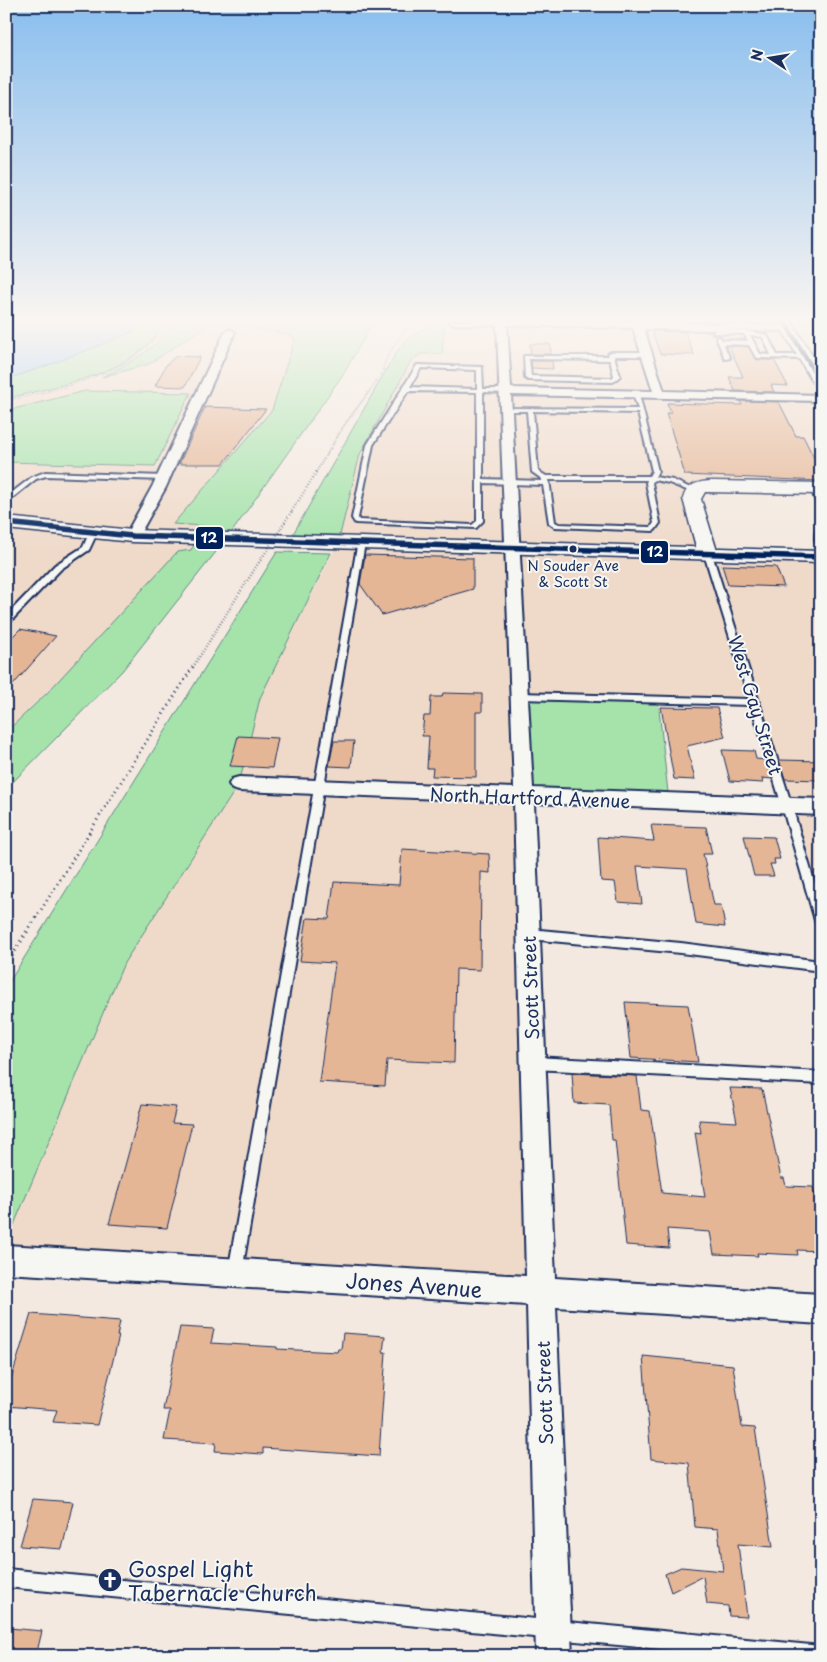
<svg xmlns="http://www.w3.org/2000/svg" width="827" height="1662" font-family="'Playpen Sans',sans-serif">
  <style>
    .built { fill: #efdaca }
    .green { fill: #a5e3ab; stroke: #608984 }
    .water { fill: #9accf7; stroke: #678dba }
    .building { fill: #e5b696; stroke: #1b2f5e }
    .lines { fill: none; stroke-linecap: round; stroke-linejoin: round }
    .lane-casing { stroke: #1b2f5e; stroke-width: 4 }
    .street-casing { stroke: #1b2f5e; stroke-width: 4 }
    .secondary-casing { stroke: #1b2f5e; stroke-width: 3 }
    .primary-casing { stroke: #1b2f5e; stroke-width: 3 }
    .path-far3 { stroke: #1b2f5e; stroke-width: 2; stroke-dasharray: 0.5 2; stroke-linecap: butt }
    .path-far2 { stroke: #1b2f5e; stroke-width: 2.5; stroke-dasharray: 0.5 2.5; stroke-linecap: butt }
    .path-far1 { stroke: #1b2f5e; stroke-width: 3; stroke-dasharray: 1 4; stroke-linecap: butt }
    .path { stroke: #1b2f5e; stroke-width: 4; stroke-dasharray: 1 4.5; stroke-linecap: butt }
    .lane { fill: #f6f6f2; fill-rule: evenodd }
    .street { fill: #f6f6f2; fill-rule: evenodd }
    .secondary { fill: #f6f6f2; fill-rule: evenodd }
    .primary { fill: #f6f6f2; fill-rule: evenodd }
    .path-bridge { stroke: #1b2f5e; stroke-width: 2.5; stroke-dasharray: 0.5 2.5; stroke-linecap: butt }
    .bus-1-far1-casing { stroke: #f6f6f2; stroke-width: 6 }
    .bus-1-casing { stroke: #f6f6f2; stroke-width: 8 }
    .bus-1-far1 { stroke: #00205b; stroke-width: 4.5 }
    .bus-1 { stroke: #00205b; stroke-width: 5.5 }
    .bus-dot { fill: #1b2f5e; stroke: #f6f6f2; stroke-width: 2 }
    .labels { text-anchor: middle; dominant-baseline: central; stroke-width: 4; stroke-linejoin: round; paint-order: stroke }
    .far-bus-label { font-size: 14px; fill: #1b2f5e; stroke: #f6f6f2 }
    .street-label { font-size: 18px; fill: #1b2f5e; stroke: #f6f6f2 }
    .near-street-label { font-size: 21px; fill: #1b2f5e; stroke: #f6f6f2 }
    .near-poi-label { font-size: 21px; fill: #1b2f5e; stroke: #f6f6f2; text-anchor: start }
    .line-badge { stroke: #f6f6f2; stroke-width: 2 }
    .badge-label { font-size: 14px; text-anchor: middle; font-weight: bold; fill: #fff }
  </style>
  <rect width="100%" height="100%" fill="#f3e9e0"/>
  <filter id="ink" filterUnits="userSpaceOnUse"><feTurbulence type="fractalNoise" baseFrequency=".02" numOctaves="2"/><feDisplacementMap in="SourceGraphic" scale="10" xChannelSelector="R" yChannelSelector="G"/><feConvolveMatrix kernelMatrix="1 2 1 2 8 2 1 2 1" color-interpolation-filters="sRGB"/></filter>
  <g filter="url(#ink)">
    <path class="built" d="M213,321H249L296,338L272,410L173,524L205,526L190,550L6,732V403L149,364Z
      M445,321H748L758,323L763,329H788L784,321H821V489H696L709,554L821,557V924L755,702L520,696L540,1292L6,1259V1244L124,963L239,784L260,698L338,542L360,454L411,361L421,354H442Z"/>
    <path class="green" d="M148,321H165C137,376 60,384 6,399V379C37,370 67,358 97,346C114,339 134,334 148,321Z
      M173,321H213L149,364L102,377C129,363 158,349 173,321Z
      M374,321L344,373L234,529L122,671L6,789V732L47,693L177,552L191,550L204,526L173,524L272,410L295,338L286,334L251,328L248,322Z
      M427,321H445L442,354H421L411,361L360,454L340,535L293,534L394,356L405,340L424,329Z
      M85,391L191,393L155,466L6,462V411Z
      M277,552L331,553L260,698L239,784L124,963L13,1227L6,1228V987Z
      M519,696L658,700L669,802L524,797Z"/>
    <path class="water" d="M22,321H148C134,334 114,339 97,346C67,358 37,370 6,379V325Z"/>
    <path class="building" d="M652,331L685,332L694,355L660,354Z
      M530,344H550L551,354H531Z
      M729,346L748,347L757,360H774L788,386L771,385L774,392L735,391L729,377H743Z
      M176,356L200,357L185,387L155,386L166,365Z
      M531,361H552L553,369L532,368Z
      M740,401L779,402L796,436H803L821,472V481L685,475L666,413H671L667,403L742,405Z
      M205,407L266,409L223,464H179Z
      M365,555L473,558V589L382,615L360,584Z
      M722,565L776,567L784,587L728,585Z
      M20,629L56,636L6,693V643Z
      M443,693L482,694V712H476V777L432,776L433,768H427L429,736H422L424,716H430L431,697H442Z
      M661,707L717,708L725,737L687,746L695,780L674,779Z
      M238,736L278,738L272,768L230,766Z
      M334,741H354L351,767L329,766Z
      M722,750L754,751L756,759L766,760L772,779L762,778L763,783L730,781Z
      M779,760L821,761V780L785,779Z
      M651,825L706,827L712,854H703L714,905H721L725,927L696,924L687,869L637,866L642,904L618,902L615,882L601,881L598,837L654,841Z
      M744,836L774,837L780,859H774L775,864H770L774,876H754Z
      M402,849L489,854L490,873L481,872L480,970L456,969L454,1063L387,1060L385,1086L319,1082L335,963L300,961L307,918L329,919L334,882L399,885Z
      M625,1002L688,1005L698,1062L631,1058Z
      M572,1073L637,1076L641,1110L650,1111L662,1193L705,1197L695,1132L701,1133L699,1120L737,1122L730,1088L762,1089L781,1178H784L786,1186L813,1187L817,1203H821V1251L797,1250L798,1255L757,1253L758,1256L714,1254L710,1232L667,1229L669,1248L626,1245L615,1140H612L609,1105L574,1103Z
      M142,1104L176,1107L172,1123L192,1124L167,1228L109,1224Z
      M31,1314L120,1321L117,1336H119L97,1425L53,1422L57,1410L6,1406V1396Z
      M180,1327L214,1329L211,1343L277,1347V1349L337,1352L338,1349H341L343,1333L385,1336L383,1352H386L379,1456L263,1448V1454L215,1451L216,1443L164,1440L170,1410H163Z
      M643,1356L733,1365L742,1427L755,1428L773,1547L738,1544L747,1617L729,1616L728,1606L707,1604L703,1576L671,1592L665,1574L681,1567L723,1571L718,1529L695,1527L689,1463L651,1459Z
      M33,1499L73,1502L62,1549L20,1546Z
      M9,1628L42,1631L36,1656H6Z"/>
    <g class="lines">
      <g class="lane-casing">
        <path id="lane" d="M715,330L746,331L767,335L777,355H805L808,357L805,359L758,358L755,356L749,345L723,344L730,358L725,359L716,337H720L722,340L748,341L744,334L713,333ZM750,335L763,337L771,355L760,354Z
          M611,352H647L650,354L647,356H614L620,376L613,382L528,380L525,378L524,356H609L608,354ZM529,359L610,360L614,376L612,378L531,376Z
          M417,365L482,367L483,389H505L508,391L505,393L483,392V479L542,481V479L532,472L527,411H506L504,410V408L638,409L633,394L636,392L639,394L658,471L655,477L673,480L697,491L694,493L669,483L654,480L652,483L660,523L655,530L653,531L555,527L549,523L543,485L483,483V521L476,528L355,523L352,518L367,445ZM421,368L477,370V389L410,387ZM408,391L477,392V521L472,525L359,520L358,518L373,445ZM533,411L638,413L652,471L649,476H546L538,471ZM549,480H647L646,483L654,523L651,527L559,524L555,522Z
          M45,472L163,476L166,478L163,480L46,476L36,479L6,503V497L32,477Z
          M812,488L817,489L821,498V509L818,507L811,489Z
          M821,522V548C812,543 816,532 817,524Z
          M90,531L97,533L89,550L61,569L9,623H6V616L55,565L83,547Z
          M358,541L365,543L242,1272L240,1277L235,1279L230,1277L228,1272Z
          M705,552L712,554L792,806L821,905V929L817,927L816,924L782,806L751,705L519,699L515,696L519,693L749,699L704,554Z
          M529,929L681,943L821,961V971L681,953L529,939L525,937L523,934L525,931Z
          M534,1057L821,1072V1084L534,1069L530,1067L528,1063L530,1059Z
          M6,1569L821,1646V1656H734L6,1587Z"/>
      </g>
      <g class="street-casing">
        <path id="street" d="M448,321H641L788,326L792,327V331L644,329L664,391L821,395V401L511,395L533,788L821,799V815L534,803L555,1278L821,1294V1324L556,1307L572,1656H536L527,1305L6,1273V1245L526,1276L514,802L239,791L232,789L229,784L232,779L239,777L514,788L497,325L453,324ZM507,325L633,328L653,391L511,388Z
          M230,329L235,332L166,487L137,539H127L125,536L152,487L225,332Z"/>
      </g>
      <g class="secondary-casing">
        <path id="secondary" d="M713,481L821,483V494L705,492L701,499L718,554L715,558L708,560L701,558L698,554L683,499C686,484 699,481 713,481Z"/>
      </g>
      <g class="primary-casing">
        <path id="primary" d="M777,321H791L821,370V388L813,383Z
          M6,517L132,530L821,551V563L132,542L6,529Z"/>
      </g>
      <path class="path-far3" d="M6,401C65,387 134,375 170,321
        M316,472L345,424L380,377L388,355L411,321"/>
      <path class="path-far2" d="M292,511L317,471
        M193,667L249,578"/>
      <path class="path-far1" d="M36,918L194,665"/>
      <path class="path" d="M6,965L36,917"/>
      <use href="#lane" class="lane"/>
      <use href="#street" class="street"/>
      <use href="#secondary" class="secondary"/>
      <use href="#primary" class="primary"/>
      <path class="path-bridge" d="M249,578L292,511"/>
      <g class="bus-1-far1-casing">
        <path id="bus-1-far1" d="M784,321L821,383"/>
      </g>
      <g class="bus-1-casing">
        <path id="bus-1" d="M6,523L132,536L821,557"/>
      </g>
      <use href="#bus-1-far1" class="bus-1-far1"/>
      <use href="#bus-1" class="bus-1"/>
    </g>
  </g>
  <linearGradient id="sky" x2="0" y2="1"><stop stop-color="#89beee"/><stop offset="0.58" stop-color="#faf5f1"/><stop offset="1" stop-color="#faf5f1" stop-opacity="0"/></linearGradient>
  <rect width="827" height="553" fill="url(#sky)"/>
  <defs>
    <g id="church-disc" transform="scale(1.25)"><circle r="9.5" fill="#1b2f5e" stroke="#f6f6f2"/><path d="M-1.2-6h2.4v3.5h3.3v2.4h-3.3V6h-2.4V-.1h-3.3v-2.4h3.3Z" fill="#fff"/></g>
  </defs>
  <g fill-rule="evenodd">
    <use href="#church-disc" x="110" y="1580"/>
  </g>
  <circle class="bus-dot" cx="573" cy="549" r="4.5"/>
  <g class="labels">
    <g class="far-bus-label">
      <text x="573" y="565">N Souder Ave<tspan x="573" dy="16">&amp; Scott St</tspan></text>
    </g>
    <g class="street-label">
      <text transform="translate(756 705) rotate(73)">West Gay Street</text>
      <text transform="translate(530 797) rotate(2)">North Hartford Avenue</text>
      <text transform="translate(530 988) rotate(-92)">Scott Street</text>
      <text transform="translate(544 1393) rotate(-92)">Scott Street</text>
    </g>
    <g class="near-street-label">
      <text transform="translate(414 1284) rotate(4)">Jones Avenue</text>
    </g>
    <g class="near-poi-label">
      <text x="128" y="1568">Gospel Light<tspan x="128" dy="24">Tabernacle Church</tspan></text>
    </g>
  </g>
  <g class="line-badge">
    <rect x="195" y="526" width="29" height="24" rx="5" fill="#00205b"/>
    <rect x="640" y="540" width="29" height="24" rx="5" fill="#00205b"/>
  </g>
  <g class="badge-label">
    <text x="209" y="543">12</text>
    <text x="655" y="557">12</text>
  </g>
  <rect width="827" height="1662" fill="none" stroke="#f6f6f2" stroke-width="25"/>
  <rect x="12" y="12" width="802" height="1637" fill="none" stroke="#1b2f5e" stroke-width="2" filter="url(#ink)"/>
  <g transform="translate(770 58) rotate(282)" stroke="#f6f6f2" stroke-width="4" paint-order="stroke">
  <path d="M0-4L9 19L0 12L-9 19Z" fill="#1b2f5e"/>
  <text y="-8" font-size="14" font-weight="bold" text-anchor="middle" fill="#1b2f5e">N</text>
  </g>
</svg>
